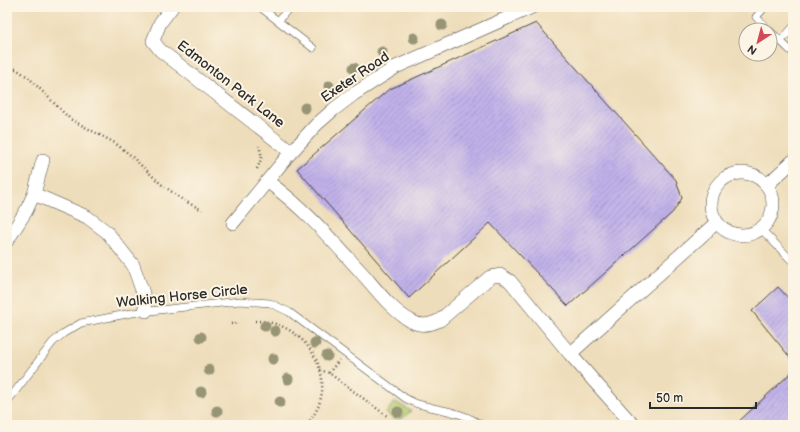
<svg xmlns="http://www.w3.org/2000/svg" width="800" height="432" font-family="'Balsamiq Sans',sans-serif">
  <style>
    .grass { fill: url(#grass-tufts); stroke: #6c784b }
    .building { fill: url(#building-hatch) }
    .lines { fill: none; stroke-linecap: round; stroke-linejoin: round }
    .service-casing { stroke: #484640; stroke-width: 8 }
    .minor-casing { stroke: #484640; stroke-width: 14 }
    .path { stroke: #484640; stroke-width: 2.5; stroke-dasharray: 1 3; stroke-linecap: butt }
    .service { stroke: #fff; stroke-width: 7 }
    .minor { stroke: #fff; stroke-width: 13 }
    .tree { fill: #989576 }
    .labels { text-anchor: middle; dominant-baseline: central; stroke-width: 4; stroke-linejoin: round; paint-order: stroke }
    .street-label { font-size: 14px; fill: #2b2b2b; stroke: #fcf5e5 }
  </style>
  <defs>
    <pattern id="grass-tufts" width="24" height="20" patternUnits="userSpaceOnUse"><rect width="24" height="20" fill="#aec66b"/><path d="M3 7l-1-3M5 7V3M7 7l1-3M15 17l-1-3M17 17v-4M19 17l1-3" fill="none" stroke="#96aa5d"/></pattern>
    <pattern id="building-hatch" width="6" height="6" patternUnits="userSpaceOnUse"><rect width="6" height="6" fill="#c1b2ea"/><path d="M-1 1l2-2M0 6l6-6M5 7l2-2" fill="none" stroke="#9d91be"/></pattern>
  </defs>
  <rect width="100%" height="100%" fill="#fcf5e5"/>
  <filter id="ink" filterUnits="userSpaceOnUse"><feTurbulence type="fractalNoise" baseFrequency=".025" numOctaves="2"/><feDisplacementMap in="SourceGraphic" scale="8" xChannelSelector="R" yChannelSelector="G"/><feConvolveMatrix kernelMatrix="1 2 1 2 8 2 1 2 1" color-interpolation-filters="sRGB"/></filter>
  <filter id="wash" filterUnits="userSpaceOnUse"><feTurbulence type="fractalNoise" baseFrequency=".012" numOctaves="4" result="noise"/><feDisplacementMap in="SourceGraphic" scale="16" xChannelSelector="R" yChannelSelector="G"/><feGaussianBlur stdDeviation="0.9" result="paint"/><feColorMatrix in="noise" values="0 0 0 0 0 0 0 0 0 0 0 0 0 0 0 0 0 1.4 0 .05"/><feComposite in="paint" operator="in"/></filter>
  <g filter="url(#wash)">
    <rect width="100%" height="100%" fill="#eeddba"/>
    <path class="grass" d="M394,402H396L411,411L403,418L394,419L386,413Z"/>
    <g id="blocks">
      <path class="building" d="M536,23L676,180L682,198L673,212L568,306L490,223L409,298L297,169L388,90Z
        M778,287L793,303V361L752,311Z
        M793,371V425H735Z"/>
    </g>
  </g>
  <g filter="url(#ink)">
    <use href="#blocks" fill-opacity="0" stroke="#484640" stroke-width="1"/>
    <g class="lines">
      <g class="service-casing">
        <path id="service" d="M260,7L313,48
          M765,7L756,17L769,30
          M278,21L290,7
          M770,31L793,53
          M781,41L793,27
          M761,229L793,262
          M7,402L53,342L64,333L81,323L132,313L240,301L270,303L289,312L405,398C410,401 416,404 422,405C443,411 463,412 481,425"/>
      </g>
      <g class="minor-casing">
        <path id="minor" d="M172,7L160,23L153,41L160,50L291,152
          M711 204a31 31 0 1 1 62 0a31 31 0 1 1-62 0Z
          M267,181C304,208 330,238 361,272C376,289 391,310 411,321C421,327 430,325 440,320L490,277L500,275L510,281L570,354L633,425
          M767,185L793,161
          M34,194L87,217L107,232L133,265L143,293L146,311
          M233,223L286,158L316,125L333,110L354,94L396,67L532,7
          M7,241L26,211L34,194L43,160
          M570,354L717,222"/>
      </g>
      <path class="path" d="M7,69H16L28,77L70,119L115,143L129,154L161,184L183,200L202,210
        M257,169L262,157L259,146
        M255,321C308,320 345,384 306,425
        M231,324L239,323
        M320,370L329,373L387,416
        M329,373L339,360"/>
      <use href="#service" class="service"/>
      <use href="#minor" class="minor"/>
    </g>
    <g class="tree">
      <circle cx="442" cy="25" r="5.5"/>
      <circle cx="414" cy="38" r="5.5"/>
      <circle cx="382" cy="52" r="5.5"/>
      <circle cx="354" cy="68" r="5.5"/>
      <circle cx="329" cy="86" r="5.5"/>
      <circle cx="305" cy="108" r="5.5"/>
      <circle cx="265" cy="326" r="5.5"/>
      <circle cx="275" cy="331" r="5.5"/>
      <circle cx="201" cy="337" r="5.5"/>
      <circle cx="315" cy="343" r="5.5"/>
      <circle cx="327" cy="356" r="5.5"/>
      <circle cx="273" cy="359" r="5.5"/>
      <circle cx="209" cy="370" r="5.5"/>
      <circle cx="288" cy="379" r="5.5"/>
      <circle cx="201" cy="392" r="5.5"/>
      <circle cx="280" cy="402" r="5.5"/>
      <circle cx="217" cy="411" r="5.5"/>
      <circle cx="398" cy="412" r="5.5"/>
    </g>
  </g>
  <g class="labels">
    <g class="street-label">
      <text transform="translate(355 77) rotate(-34)">Exeter Road</text>
      <text transform="translate(231 84) rotate(38)">Edmonton Park Lane</text>
      <text transform="translate(182 296) rotate(-6)">Walking Horse Circle</text>
    </g>
  </g>
  <rect width="800" height="432" fill="none" stroke="#fcf5e5" stroke-width="24"/>
  <g transform="translate(758 42) rotate(216)"><circle r="19" fill="#fcf5e5" stroke="#a8a49b"/>
  <path d="M0-3L7 15L0 10L-7 15Z" fill="#d1495b"/>
  <text y="-6" font-size="11" font-weight="bold" text-anchor="middle" fill="#2b2b2b">N</text>
  </g>
  <path d="M650 402v6h106v-6" fill="none" stroke="#2b2b2b" stroke-width="2"/>
  <text x="656" y="402" font-size="12" fill="#2b2b2b" stroke="#fcf5e5" stroke-width="3" paint-order="stroke">50 m</text>
</svg>
